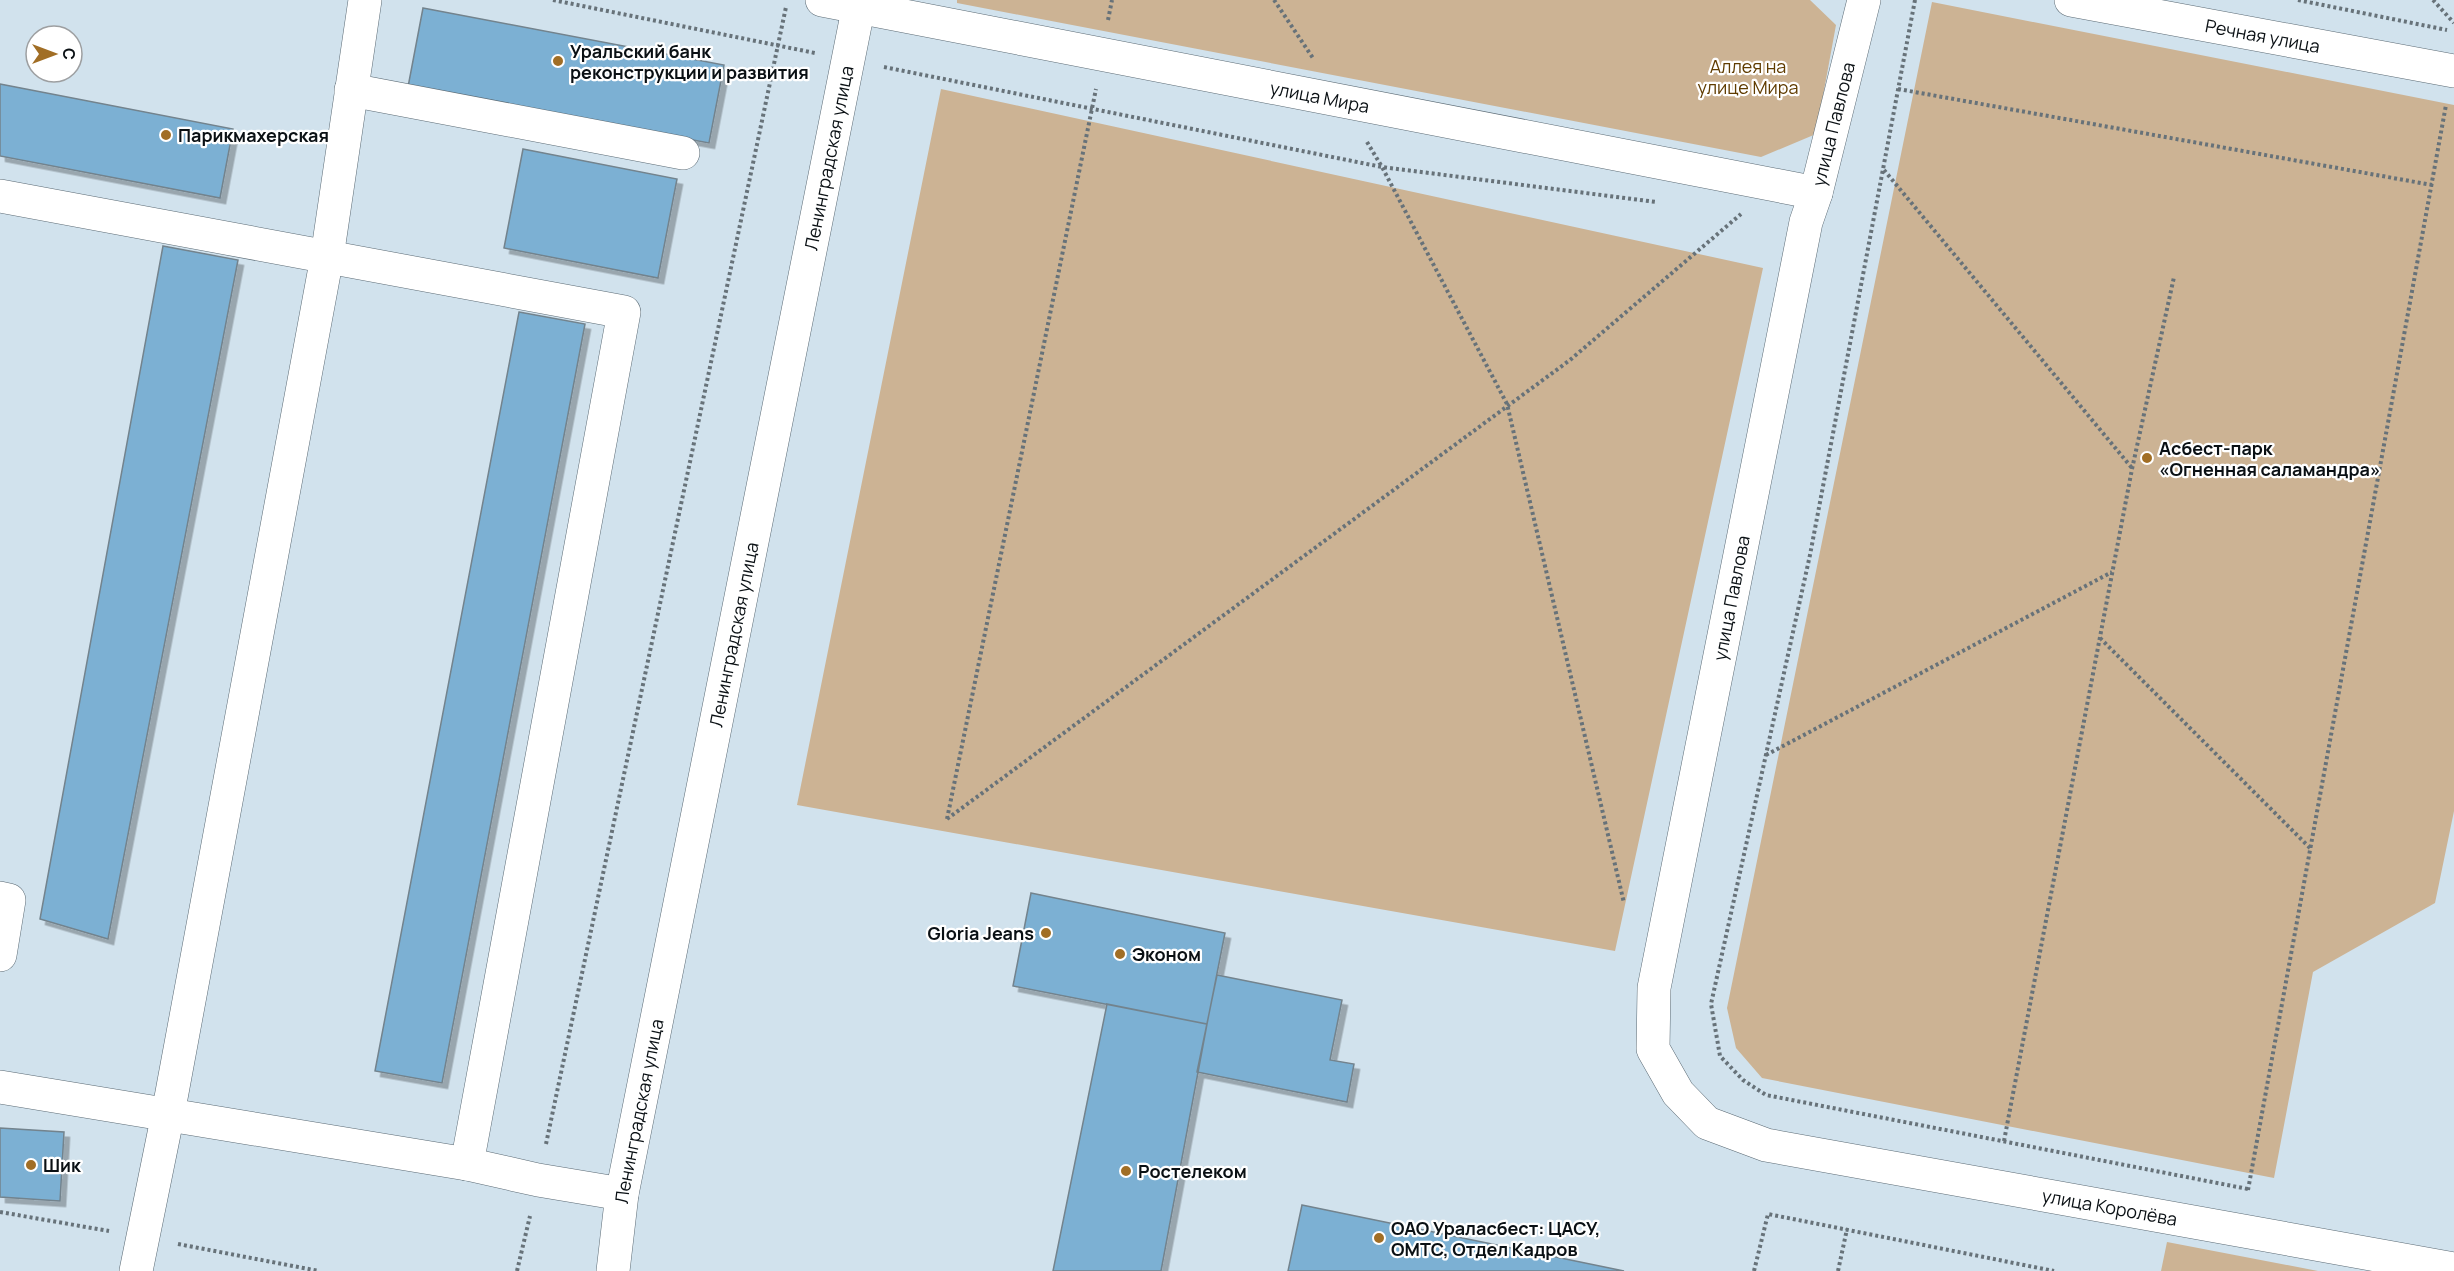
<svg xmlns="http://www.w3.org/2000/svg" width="2454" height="1271" font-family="Manrope,sans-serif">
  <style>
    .green { fill: #ccb394 }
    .building { fill: #7bb0d3; stroke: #73838d; stroke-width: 1.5; filter: url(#shadow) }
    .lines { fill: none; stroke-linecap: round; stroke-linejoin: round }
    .minor-casing { stroke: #5b6a74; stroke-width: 34 }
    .path { stroke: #677279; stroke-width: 4; stroke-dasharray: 3 3; stroke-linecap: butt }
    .minor { stroke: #fff; stroke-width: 33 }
    .poi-dot { fill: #a16e25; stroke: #fff; stroke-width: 2 }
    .labels { text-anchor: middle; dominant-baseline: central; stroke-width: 4.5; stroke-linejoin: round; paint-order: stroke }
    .street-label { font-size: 18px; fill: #0a1014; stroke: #fff }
    .poi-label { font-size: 18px; font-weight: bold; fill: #0a1014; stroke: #fff; text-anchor: start }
    .park-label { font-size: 18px; fill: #603c00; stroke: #fff }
  </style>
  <defs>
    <filter id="shadow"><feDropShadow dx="5.5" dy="5.5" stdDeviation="0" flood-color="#0004"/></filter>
  </defs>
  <rect width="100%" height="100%" fill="#d1e2ed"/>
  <path class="green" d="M957,0H1810L1836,25L1816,134L1761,157L957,3Z
    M1932,2L2454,105V811L2435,903L2313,972L2274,1178L1762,1078L1736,1048L1727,1008Z
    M941,89L1763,268L1615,951L797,805Z
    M2167,1242L2318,1271H2161Z"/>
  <path class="building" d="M423,8L724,65L709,143L408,87Z
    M0,84L233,129L220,198L0,156Z
    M523,149L677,179L658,278L504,248Z
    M163,246L238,260L108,939L40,919Z
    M519,312L585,324L442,1083L375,1071Z
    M1031,893L1225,933L1207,1024L1013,986Z
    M1217,975L1342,1000L1330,1060L1354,1064L1347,1102L1197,1072Z
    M1107,1004L1207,1024L1161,1271H1053Z
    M0,1128L64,1132L60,1201L0,1197Z
    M1302,1205L1624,1271H1288Z"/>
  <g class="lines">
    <g class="minor-casing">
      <g id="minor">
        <path id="s1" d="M822,0L1816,193"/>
        <path id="s2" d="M1864,0L1816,193L1806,222L1654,988L1653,1049L1678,1093L1707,1123L1766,1145L2454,1269"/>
        <path id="s3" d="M2071,0L2454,71"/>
        <path d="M351,90L683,153"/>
        <path d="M0,196L624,312L467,1164"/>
        <path d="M0,898L9,900L0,955"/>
        <path d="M0,1087L467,1164L538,1180L622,1194"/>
        <path d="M136,1271L168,1114L327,257L365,0"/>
        <path id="s4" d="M613,1271L622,1194L860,0"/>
      </g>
    </g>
    <path class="path" d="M553,0L815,53
      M1274,0L1313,58
      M1915,0L1810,555L1711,1004L1720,1056L1743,1080L1766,1095L2248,1189
      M2298,0L2447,30
      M2433,0L2454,23
      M1108,20L1112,0
      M884,67L1382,167L1656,202
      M1898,89L2432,185
      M1367,142L1382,167L1507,404L1624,903
      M1884,170L2132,468
      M2100,638L2310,848
      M1766,755L2112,572
      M947,819L1570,360L1741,214
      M947,819L1096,89
      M2004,1141L2132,469L2174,277
      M546,1144L786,7
      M2248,1190L2446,105
      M0,1212L109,1231
      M178,1244L319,1271
      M517,1271L530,1216
      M1754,1271L1768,1214L2054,1271
      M1838,1271L1847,1229"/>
    <use href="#minor" class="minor"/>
  </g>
  <g class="poi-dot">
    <circle cx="558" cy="61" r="6"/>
    <circle cx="166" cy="135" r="6"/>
    <circle cx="2147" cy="458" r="6"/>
    <circle cx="1046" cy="933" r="6"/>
    <circle cx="1120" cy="954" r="6"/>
    <circle cx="31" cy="1165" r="6"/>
    <circle cx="1126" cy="1171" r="6"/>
    <circle cx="1379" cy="1238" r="6"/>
  </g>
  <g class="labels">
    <g class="street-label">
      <text stroke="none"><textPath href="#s3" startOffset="195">Речная улица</textPath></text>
      <text stroke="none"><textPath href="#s1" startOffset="507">улица Мира</textPath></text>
      <text transform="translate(1833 124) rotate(-76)">улица Павлова</text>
      <text stroke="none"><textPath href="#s4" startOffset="1134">Ленинградская улица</textPath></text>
      <text transform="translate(1731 598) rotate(-79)">улица Павлова</text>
      <text stroke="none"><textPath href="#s4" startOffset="648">Ленинградская улица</textPath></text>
      <text stroke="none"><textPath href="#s4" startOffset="162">Ленинградская улица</textPath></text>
      <text stroke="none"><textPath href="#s2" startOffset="1576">улица Королёва</textPath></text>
    </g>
    <g class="poi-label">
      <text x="570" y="51">Уральский банк<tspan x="570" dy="21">реконструкции и развития</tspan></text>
      <text x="178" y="135">Парикмахерская</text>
      <text x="2159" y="448">Асбест-парк<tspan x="2159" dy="21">«Огненная саламандра»</tspan></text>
      <text x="1034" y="933" text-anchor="end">Gloria Jeans</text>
      <text x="1132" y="954">Эконом</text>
      <text x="43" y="1165">Шик</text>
      <text x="1138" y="1171">Ростелеком</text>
      <text x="1391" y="1228">ОАО Ураласбест: ЦАСУ,<tspan x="1391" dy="21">ОМТС, Отдел Кадров</tspan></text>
    </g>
    <g class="park-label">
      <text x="1748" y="66">Аллея на<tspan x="1748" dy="21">улице Мира</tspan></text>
    </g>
  </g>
  <g transform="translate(54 54) rotate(90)"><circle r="28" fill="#ffffff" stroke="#9d9fa1" stroke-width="1.5"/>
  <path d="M0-4.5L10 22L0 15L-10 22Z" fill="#a16e25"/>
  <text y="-9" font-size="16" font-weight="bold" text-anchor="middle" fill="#0a1014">С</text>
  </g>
</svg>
